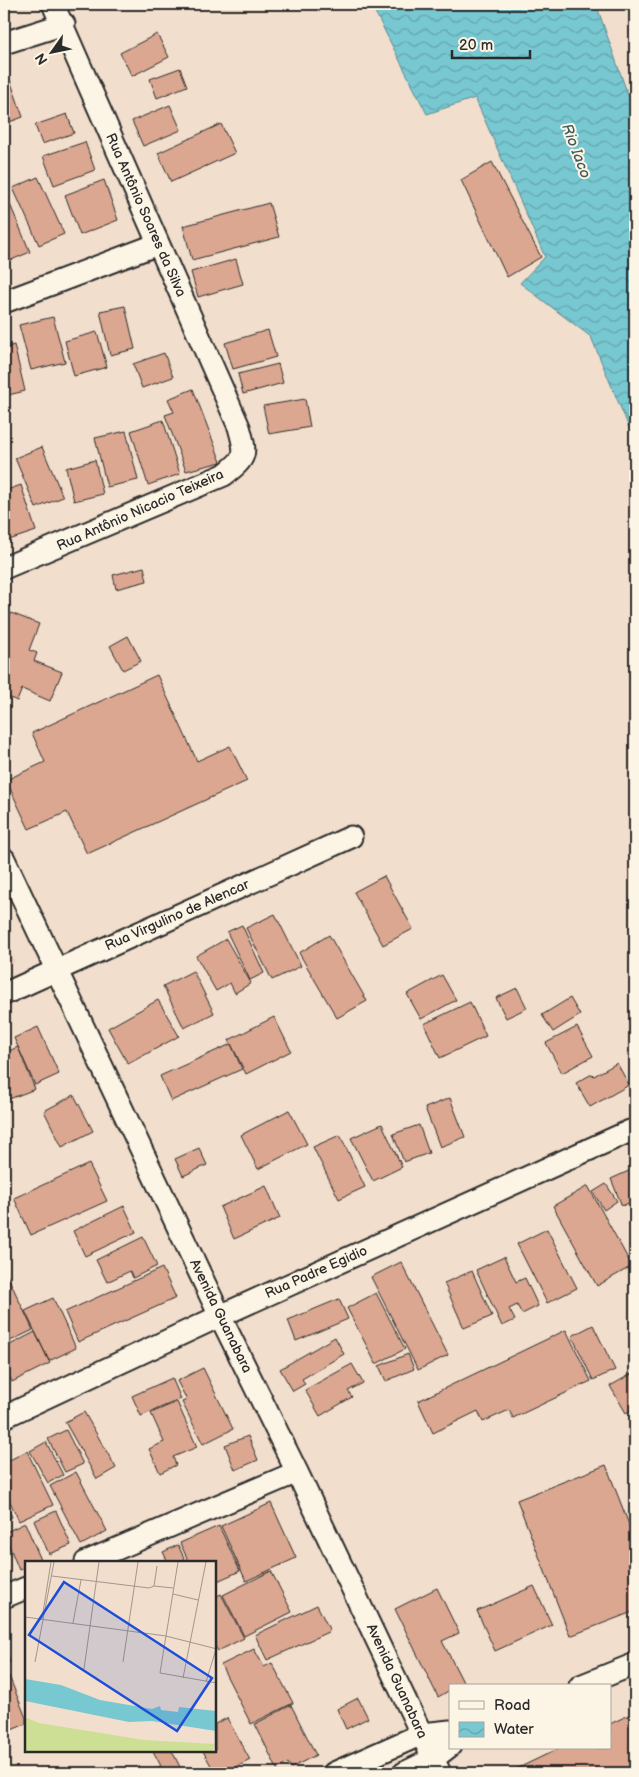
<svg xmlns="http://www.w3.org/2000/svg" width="639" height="1777" font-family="'Balsamiq Sans',sans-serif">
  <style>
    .built { fill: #ebceba }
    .water { fill: url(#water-waves); stroke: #59898f }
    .building { fill: #dca790; stroke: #2b2b2b }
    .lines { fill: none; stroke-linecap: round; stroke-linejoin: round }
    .street-casing { stroke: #2b2b2b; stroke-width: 25 }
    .street { stroke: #fcf5e5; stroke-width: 21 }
    .labels { text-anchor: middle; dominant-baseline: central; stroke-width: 4; stroke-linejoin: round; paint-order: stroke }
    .street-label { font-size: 14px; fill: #2b2b2b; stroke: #fcf5e5 }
    .water-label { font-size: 15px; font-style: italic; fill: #425a5d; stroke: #fcf5e5 }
    .inset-road { fill: none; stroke: #a2968c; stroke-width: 1 }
    .view { fill: #1d4ed8; fill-opacity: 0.15; stroke: #1d4ed8; stroke-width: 2.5 }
    .inset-edge { fill: none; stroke: #2b2b2b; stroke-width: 2.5 }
  </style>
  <defs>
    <pattern id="water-waves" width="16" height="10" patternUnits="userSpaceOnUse" patternTransform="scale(1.25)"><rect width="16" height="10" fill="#78c8d2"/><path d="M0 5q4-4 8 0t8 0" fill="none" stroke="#63a3ab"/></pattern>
  </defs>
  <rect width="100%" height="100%" fill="#f2decc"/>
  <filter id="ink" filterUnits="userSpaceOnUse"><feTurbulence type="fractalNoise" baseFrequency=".02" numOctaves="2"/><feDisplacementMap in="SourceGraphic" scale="10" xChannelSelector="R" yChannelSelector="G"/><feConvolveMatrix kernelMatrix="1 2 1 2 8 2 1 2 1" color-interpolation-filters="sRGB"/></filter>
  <g filter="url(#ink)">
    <path class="built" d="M4,938L15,962L4,967Z"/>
    <path class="water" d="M371,4H596L635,115V442L591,337L520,283L545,257L475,98L427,114Z"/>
    <path class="building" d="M157,34L169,57L132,76L120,53Z
      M180,68L187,86L157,98L150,79Z
      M9,77L23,117L4,124V79Z
      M170,105L181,130L143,146L132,121Z
      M67,114L74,133L42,144L35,125Z
      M221,124L235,153L171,182L158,153Z
      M85,142L95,170L54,185L43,156Z
      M492,162L541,257L507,277L461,180Z
      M38,177L64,234L39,245L13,188Z
      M104,180L118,220L80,235L65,195Z
      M9,202L30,252L9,261L4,249V205Z
      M269,203L279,237L192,260L183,226Z
      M236,259L243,284L198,297L191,272Z
      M125,306L135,349L110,355L100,311Z
      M53,317L65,362L31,370L19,325Z
      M268,330L276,357L233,369L225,343Z
      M97,332L107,367L74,376L65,341Z
      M14,345L25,391L4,396V348Z
      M164,353L173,377L142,388L133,364Z
      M278,364L283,383L243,394L238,374Z
      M193,389L221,462L186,471L165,415L174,412L168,399Z
      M305,399L310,427L269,434L263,406Z
      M163,420L180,474L148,485L131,431Z
      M126,431L138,480L107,487L95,438Z
      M42,447L63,497L36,508L15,458Z
      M95,460L103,494L74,501L66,468Z
      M21,485L36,531L9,540L4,526V491Z
      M144,567L147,581L116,589L113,575Z
      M11,613L39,624L29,650L37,653L34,661L62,672L50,701L22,689L17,701L6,696L4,702V632Z
      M128,636L141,661L123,670L110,646Z
      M157,675L197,761L230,746L247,781L87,854L67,812L29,829L6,780L45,762L32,733Z
      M384,876L413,929L383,945L354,892Z
      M275,914L301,966L272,980L246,928Z
      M242,925L264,973L250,980L227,932Z
      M329,935L367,1001L337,1018L299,953Z
      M226,939L251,983L235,993L230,983L216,991L196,956Z
      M193,971L214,1013L184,1028L163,986Z
      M442,975L456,1000L421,1019L407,994Z
      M517,988L527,1008L506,1018L496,998Z
      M570,998L580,1015L553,1032L542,1015Z
      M158,1000L179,1036L128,1064L108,1028Z
      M470,1002L486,1036L440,1058L424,1024Z
      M274,1017L291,1051L246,1074L229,1040Z
      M38,1027L59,1074L35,1085L14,1038Z
      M577,1027L593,1056L562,1073L546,1043Z
      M231,1044L242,1069L171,1101L160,1076Z
      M18,1047L35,1089L4,1101V1053Z
      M617,1063L629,1085L590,1107L576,1083L592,1074L594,1076Z
      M74,1095L93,1131L62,1147L44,1111Z
      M450,1098L465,1137L440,1147L425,1108Z
      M289,1110L307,1144L258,1169L241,1135Z
      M382,1124L402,1167L373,1181L351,1138Z
      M419,1125L429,1153L404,1162L393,1134Z
      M340,1135L365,1187L339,1199L313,1147Z
      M199,1148L207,1165L183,1176L175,1159Z
      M89,1164L107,1201L31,1235L14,1198Z
      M631,1170L635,1179V1200L622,1206L611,1179Z
      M606,1184L617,1201L604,1210L593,1192Z
      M266,1186L280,1218L234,1239L220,1207Z
      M588,1186L632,1266L597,1286L553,1206Z
      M124,1206L136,1232L85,1256L73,1231Z
      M547,1229L577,1288L547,1303L517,1244Z
      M143,1237L157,1266L133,1278L130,1271L107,1282L96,1260Z
      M635,1240V1255L629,1244Z
      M504,1257L516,1282L525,1278L538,1306L522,1314L517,1305L509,1309L515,1320L502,1326L476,1270Z
      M401,1262L448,1355L418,1370L371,1277Z
      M162,1268L176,1298L78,1342L65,1312Z
      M472,1271L492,1316L464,1328L444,1283Z
      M7,1275L33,1330L4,1344V1277Z
      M376,1293L405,1349L376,1364L347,1308Z
      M53,1298L76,1348L49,1361L25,1311Z
      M339,1299L348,1319L296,1341L288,1320Z
      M593,1325L615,1370L593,1380L572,1336Z
      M566,1330L591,1381L513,1418L509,1410L483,1422L478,1411L433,1433L418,1401Z
      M35,1332L50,1363L12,1382L4,1365V1348Z
      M335,1337L344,1354L302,1379L305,1384L293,1391L280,1369Z
      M408,1354L414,1369L386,1381L379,1366Z
      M352,1364L363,1383L348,1391L352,1397L320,1416L305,1390Z
      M203,1368L233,1429L203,1444L182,1402L187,1400L177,1381Z
      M635,1372V1408L626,1413L610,1386Z
      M172,1378L181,1399L141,1416L132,1396Z
      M177,1402L197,1447L173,1457L176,1465L160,1473L149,1449L164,1442L151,1413Z
      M84,1412L116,1468L97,1479L65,1422Z
      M66,1430L83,1464L65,1472L48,1439Z
      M248,1436L258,1460L235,1470L225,1445Z
      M46,1442L63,1475L48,1483L30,1451Z
      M27,1451L53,1505L19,1521L4,1489V1474L9,1472L4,1463Z
      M606,1465L635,1540V1611L570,1636L517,1500Z
      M76,1472L107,1531L81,1545L50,1486Z
      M4,1499L12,1517L4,1521Z
      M271,1503L296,1558L246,1581L221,1526Z
      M56,1511L71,1545L49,1554L34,1521Z
      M25,1523L41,1560L26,1562V1567L19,1570L4,1533Z
      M219,1526L240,1571L215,1582V1562H189L180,1543Z
      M178,1545L186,1562H168L163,1552Z
      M271,1571L292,1612L244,1636L223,1595Z
      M534,1586L552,1625L495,1651L477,1611Z
      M437,1588L459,1633L442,1641L464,1684L460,1686H450V1690L438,1697L395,1609Z
      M221,1594L244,1638L218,1651L215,1646V1597Z
      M317,1605L330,1631L267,1660L255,1635Z
      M254,1649L264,1667L272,1663L293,1703L251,1724L221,1665Z
      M4,1650L10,1662L4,1665Z
      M9,1676L26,1718V1724L4,1733V1679Z
      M358,1698L368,1718L346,1729L337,1709Z
      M291,1705L316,1755L291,1768L288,1763L277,1769L255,1724Z
      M635,1712V1773H508L560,1748H610V1724Z
      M227,1718L250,1760L225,1773H215L203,1751H215V1724Z
      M153,1751H172L183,1773H153L151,1770L161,1766Z"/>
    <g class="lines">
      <g class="street-casing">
        <path id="street" d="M4,43L64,24
          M4,302L158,244
          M4,568L224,475C247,457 247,455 239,427L53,4
          M4,859L220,1316L297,1472L440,1773
          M4,994L351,837
          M4,1417L220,1316L630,1131
          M86,1562L297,1472
          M4,1597L26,1588
          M580,1686L635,1664
          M334,1773L422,1734L450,1731
          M404,1773L433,1759L450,1746"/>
      </g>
      <use href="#street" class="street"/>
    </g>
  </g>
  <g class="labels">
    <g class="street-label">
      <text transform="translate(146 215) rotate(66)">Rua Antônio Soares da Silva</text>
      <text transform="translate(140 510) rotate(-24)">Rua Antônio Nicacio Teixeira</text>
      <text transform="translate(177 915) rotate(-24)">Rua Virgulino de Alencar</text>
      <text transform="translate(316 1272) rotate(-24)">Rua Padre Egidio</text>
      <text transform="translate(221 1316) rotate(64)">Avenida Guanabara</text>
      <text transform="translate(397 1681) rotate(65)">Avenida Guanabara</text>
    </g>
    <g class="water-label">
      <text transform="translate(576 151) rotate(69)">Rio Iaco</text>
    </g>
  </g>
  <g transform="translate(25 1561)">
    <rect width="191" height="191" fill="#f2decc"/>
    <path d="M0,156L14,162L119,179L189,183L188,191H0Z" fill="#cddf94"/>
    <path d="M0,118L36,124L75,139L127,148L135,145L136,149L153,151L154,146L191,150V170L127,160L104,161L0,140Z" fill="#78c8d2"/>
    <path class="inset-road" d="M153,1L135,112L192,122M27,15L124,27L129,25L148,27M129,25L132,5M148,33L173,39M0,56L141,75L192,88M17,58L26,1M48,62L56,19M10,101L29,1M98,101L113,1M59,108L74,1M158,117L181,1M181,121L192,85"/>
    <path class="view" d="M39,21L187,117L152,170L4,74Z"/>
    <rect width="191" height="191" class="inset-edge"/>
  </g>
  <rect width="639" height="1777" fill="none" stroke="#fcf5e5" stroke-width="20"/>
  <rect x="10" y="10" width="619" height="1757" fill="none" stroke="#2b2b2b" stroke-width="2" filter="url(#ink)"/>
  <rect x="449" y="1684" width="162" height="65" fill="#fcf5e5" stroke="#a8a49b"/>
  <rect x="459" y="1701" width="25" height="8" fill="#fcf5e5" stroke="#a8a49b"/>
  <text x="494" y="1710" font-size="15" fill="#2b2b2b">Road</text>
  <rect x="459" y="1722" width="25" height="15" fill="url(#water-waves)" stroke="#a8a49b"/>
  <text x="494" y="1734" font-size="15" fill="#2b2b2b">Water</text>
  <g transform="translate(52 52) rotate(237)" stroke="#fcf5e5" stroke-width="4" paint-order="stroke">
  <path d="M0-4L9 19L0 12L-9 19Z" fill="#2b2b2b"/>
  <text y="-8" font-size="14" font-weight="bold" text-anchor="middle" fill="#2b2b2b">N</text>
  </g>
  <path d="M452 50v8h78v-8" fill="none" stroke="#2b2b2b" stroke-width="2.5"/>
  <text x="459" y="50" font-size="15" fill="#2b2b2b" stroke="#fcf5e5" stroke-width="4" paint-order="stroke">20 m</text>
</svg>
